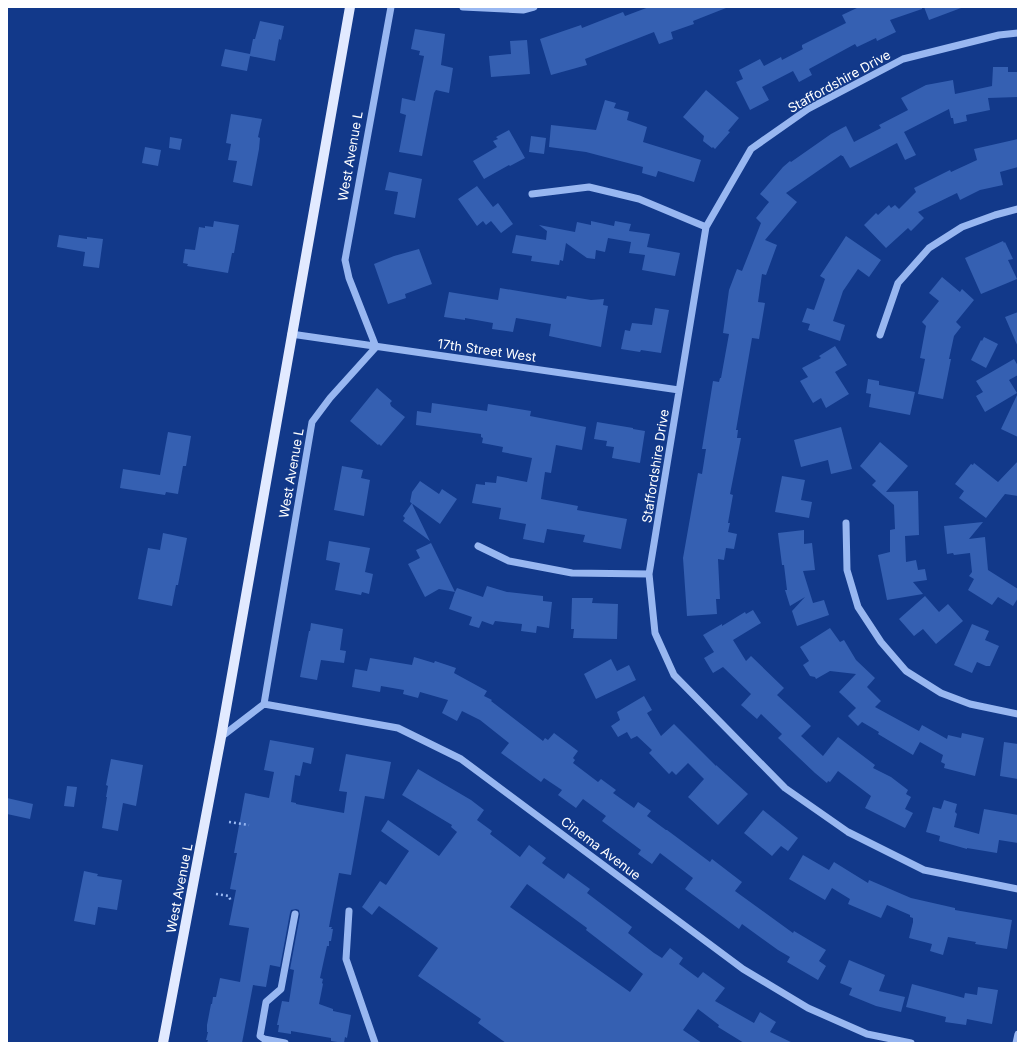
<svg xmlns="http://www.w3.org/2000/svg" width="1025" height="1050" font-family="Inter,sans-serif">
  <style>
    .building { fill: #3560b2; fill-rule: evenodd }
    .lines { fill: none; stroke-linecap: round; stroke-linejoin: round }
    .path { stroke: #98b7f1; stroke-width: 2.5; stroke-dasharray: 2 3; stroke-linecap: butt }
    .minor { stroke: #98b7f1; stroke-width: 7 }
    .major { stroke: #e2eaff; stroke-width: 10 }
    .labels { text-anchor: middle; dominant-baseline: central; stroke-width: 3; stroke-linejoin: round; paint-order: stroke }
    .street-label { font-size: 13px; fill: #fff; stroke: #12398a }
  </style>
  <rect width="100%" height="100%" fill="#12398a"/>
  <path class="building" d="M649,7L726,8L693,21L694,24L671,32L673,39L659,44L654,32L585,59L587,65L551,75L540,39L581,25L582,28L623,12L625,16Z
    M859,7H922V9L890,20L896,32L877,41L876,38L857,47L855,44L809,69L812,75L799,82L793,71L762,87L769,100L750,110L736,82L743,79L739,70L760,59L764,66L781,57L782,60L803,49L802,47V45L846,23L842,15Z
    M924,7H960L961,8L929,20Z
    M260,21L284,26L281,40L279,39L275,61L250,56L247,71L221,66L225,49L250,54L253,39H255Z
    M415,29L445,34L441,65L453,68L449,93L436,90L434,93L422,156L399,152L406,115L400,113L402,98L415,101L424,56L419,55L420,51L411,49Z
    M527,40L530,74L491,77L489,56L511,54L510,41Z
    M993,67H1008V72H1018V97L988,98L990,110L966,115L967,121L954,124L953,118H951L949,109L904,132L916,155L905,160L897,143L850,168L843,156H842L841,155L786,193L797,202L765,240L777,245L766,275L762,274L758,302L765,303L759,339L752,338L736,430H738L737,438H741L730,494L733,495L728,523H730L728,532L737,534L734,549L726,548L724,560L718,559L720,599H716L717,614L687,616L683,558L698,473L702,474L706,449H702L713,381L719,382L720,378H721L729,334L723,333L729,290L737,269L742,271L761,223L756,218L769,202L760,194L783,167L790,161L791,162L831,134L846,126L854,142L881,128L879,125L908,110L901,98L926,85L953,80L955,94L992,86Z
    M706,90L739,118L728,131L730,132L715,149L713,147L712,148L703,141L704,136L683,117Z
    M605,100L616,103L614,108L629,112L627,120L647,127L643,142L701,160L694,182L658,171L656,177L642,173L643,167L586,152L549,147L551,125L596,130Z
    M231,114L262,119L258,137L260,138L259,149L252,186L233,182L237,161L228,160L231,144L226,143Z
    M509,130L525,158L510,166L509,165L484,179L473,161L497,147L493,141L498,139L496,137Z
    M531,136L546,138L544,154L529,152Z
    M170,137L182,139L180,150L169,148Z
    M1018,139V167L1000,172L1003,185L980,190L960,200L957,193L918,212L924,218L911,231L908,228L886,248L864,225L876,213L878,215L889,205L891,208L895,205L899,209L916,192L914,188L950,170L951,172L977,160L974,149Z
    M145,147L161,150L158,166L142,163Z
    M389,172L422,179L415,218L394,214L398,192L385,190Z
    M477,186L493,207L498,203L513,224L501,233L491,221L486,225L483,221L477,226L458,199Z
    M214,221L239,225L234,253H232L228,273L187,266L188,264L183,263L185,249L195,250L199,227L205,228V226L213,227Z
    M591,221L614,226L615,221L631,224L629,231L650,234L647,247L680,253L675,276L642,270L645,255L629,253L631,242L608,238L605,252L596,250L595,259L587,258L566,243L563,261L560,260L559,265L531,261L532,256L512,253L516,235L546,240L547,231L539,225L575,232L577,222L591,225Z
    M59,235L87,239V237L103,239L99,268L83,266L85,252L57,247Z
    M846,236L881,260L869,277L858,269L843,291L833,321L845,325L840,341L808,330L810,324L802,322L807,308L814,310L825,279L820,276Z
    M1003,241L1004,243L1005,242L1013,259L1008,260L1017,279L981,294L965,258Z
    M419,249L432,284L405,294L406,298L388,304L374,264L394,256Z
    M942,277L960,292L962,289L974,300L956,322L961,327L954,336L949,359H951L943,399L918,394L925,359L920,358L926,326L922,322L939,301L929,293Z
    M500,288L566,299L567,296L591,300L604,299L603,305L608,306L601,347L549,336L551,324L516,318L513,332L492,329L493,323L465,318V320L444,317L449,292L498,300Z
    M655,308L669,310L661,353L641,350L640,352L621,349L625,330L630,331L632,323L652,325Z
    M1018,312V347L1005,317Z
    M984,337L998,344L986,368L971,360L981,340L982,341Z
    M835,346L847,365L835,372L849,394L826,408L821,398L813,403L800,381L808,377L802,368L821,358L819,356Z
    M1014,359L1018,366V375L1009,380L1017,393L985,412L976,396L983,392L976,381Z
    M868,379L879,381V385L915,392L910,415L869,407L871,394L866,393Z
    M377,388L392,401L390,403L391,406L405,417L381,446L379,444L378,445L350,421Z
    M1018,393V437L1001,429Z
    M432,403L487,411L488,404L531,411L530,416L586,427L582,450L556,445L551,473L545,472L541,499L578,506L577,510L627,519L621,549L583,542L585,535L547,529L544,543L523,539L526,524L499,519L501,508L472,503L476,484L485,485V482L496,483L497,476L527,482L532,458L502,452L503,447L482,443L483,438L481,437V434L416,425L417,411L431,413Z
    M597,422L633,428V429L645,431L640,463L612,458L614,447L606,446L607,441L594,439Z
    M841,427L852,469L831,474L828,460L801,467L794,440Z
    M168,432L191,436L186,466H183L178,494L166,492L165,495L120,488L123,469L160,475Z
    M880,442L908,466L886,492L918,491L919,535L905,536L906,562L916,560L918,570L925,569L927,580L913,582L923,594L887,600L878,555L890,552V530L895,529L894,505L872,485L876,481L860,466Z
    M1018,461V496L1005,494L986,518L959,498L964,491L955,484L971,464L973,465L974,463L998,482Z
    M342,466L363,470L361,478L370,480L364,516L334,510Z
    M782,476L805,480L801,500L812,502L809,518L775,512Z
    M420,481L439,494L442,489L457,499L440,524L410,502L412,492Z
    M412,503L413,506L430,541L403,521L405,518L403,516Z
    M983,522L969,539L985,537L988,570L1018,589V598L1013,606L998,597L992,605L968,590L974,579L969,576L972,572L970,553L954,555L953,553L947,554L944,526Z
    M804,530V544L812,543L815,570L803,571L813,603L824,600L829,615L797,626L792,611L805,597L790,606L785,590H787L784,565H782L778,533Z
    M163,533L187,538L178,585H176L172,606L138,599L148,548L160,550Z
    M329,541L370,548L365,572L373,574L369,594L362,592L361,595L335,590L340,563L326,560Z
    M431,543L455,592L457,588L483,597L487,586L507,592L543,596V601L552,602L549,628L537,626L536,633L521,631L522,624L495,621L493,625L482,621L479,628L469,625L472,617L449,609L455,592L439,589L425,597L408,564L420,558L416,550Z
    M925,596L939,612L948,604L963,621L936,644L923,629L914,636L899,619Z
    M572,598H593L592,603L618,604L617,639L573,638L574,629H571Z
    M753,610L761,623L733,640L746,661L751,656L784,688L777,695L811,726L801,736L823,756L838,737L875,765L873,768L891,777L908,790L906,794L911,797L905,809L913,813L905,828L865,808L871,796L838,771L830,782L828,781L827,783L815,773L778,738L782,734L761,714L757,719L741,705L751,694L723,667L713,673L704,658L714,652L703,635L722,624V626L745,612L746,614Z
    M311,623L343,629L340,650L346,651L344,663L321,660L317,680L300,677L309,631H310Z
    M972,624L989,631L985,640L999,646L990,666H986L977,662L972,673L954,665Z
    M830,628L840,642L844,640L856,660L875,678L867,687L881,701L875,707L919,731L922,725L947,739L948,735L961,738L962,733L984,738L975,776L944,768L945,764L941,762L943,755L920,742L913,755L878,734L879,732L862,722L858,726L848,716L856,708L839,692L856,674L830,671L816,679L815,677L810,676L803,665L809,661L800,647Z
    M414,657L434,663L435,661L456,668L454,673L487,691L484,696L492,700L491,701L543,741L545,738L548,740L554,733L578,751L573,758L575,760L573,763L598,782L601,779L616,790L613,793L634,808L638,802L651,811L647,816L666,830H667L710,862L712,859L742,882L735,891L793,933L794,931L826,950L819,961L826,966L818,980L787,962L790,957L778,950L742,924L739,929L685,889L693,878L660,853L652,864L638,854L641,850L602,821L606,816L583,799L576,808L558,795L562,790L544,778L541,782L501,753L509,743L480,720L462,711L457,721L442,713L448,700L420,692L418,698L403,694L404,690L381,686L380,692L352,687L355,669L367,671L370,658L412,665Z
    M611,659L617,671L629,665L636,680L596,699L584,674Z
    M644,696L652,710L647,713L661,736L674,724L716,766V765L748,794L720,823L718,825L688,797L704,779L688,763L676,775L672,771L669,774L649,753L652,750L637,736L631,739L627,732L618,737L611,726L620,720L617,712Z
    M270,740L314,748L311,764L303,762L300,776L295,775L291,802L296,803V804L344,813L347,792L339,791L346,754L391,762L384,799L365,796L351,875L339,873L329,927H332L331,929H333L331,941H329V946H327L320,978L323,979L322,983L323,984L319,1004L333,1009V1011L351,1015L347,1038L345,1037L344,1043L331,1041V1038L291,1031V1034L278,1032L279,1025H277L282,1001L289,1002L294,970L290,969L300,915L299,910L296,909L291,910L290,913L280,967L270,965L266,987L253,985L242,1043H207L208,1040H206L208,1032H207V1025L211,1004H212L213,997H216L220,978L240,982L249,928L229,925L236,890L230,889L237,853H234L245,793L269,798L274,772L264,770Z
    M1004,742L1018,744V779L1000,776Z
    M111,759L143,765L136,806L123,803L118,831L102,828L107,797H106L108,786L106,785Z
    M418,769L471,800L484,810L477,820L492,831L490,834L520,857L529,845L546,858L542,863L564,879L568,873L590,889L587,893L632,927L628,933L654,953L662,958L670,948L683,958L679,964L698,978L703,972L725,988L715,1001L754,1023L760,1012L776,1022L770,1032L793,1043H744L718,1027L719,1025L698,1009L683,1030L702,1043H506L478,1023L481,1019L418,976L438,948L379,906L372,915L362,907L380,881L386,885L409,851L381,831L388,820L439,856L457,832L451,827L452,825L402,795ZM527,884L587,928L586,930L643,974L630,992L510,907Z
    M67,786L77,787L74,807L64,806Z
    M7,798L33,804L30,819L7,814Z
    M944,800L957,804L955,812L957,814L954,827L979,834L984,809L1018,815V843L999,840L997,853L967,848V849L939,841L940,836L926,832L933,807L941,809Z
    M763,810L798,838L788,851L781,846L772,856L744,833Z
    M803,855L829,870L834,862L868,883L869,880L911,898L955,908V910L1012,920L1007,949L975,944L976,942L948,937L943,955L930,951L932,944L909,938L913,922V918L910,917V915L887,905L881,918L848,904L850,899L832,888L825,900L789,879Z
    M84,871L98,874L97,876L122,880L117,910L98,907L95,925L74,921Z
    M849,960L885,975L879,991L905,997L901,1012L876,1006L849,995L852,988L840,983Z
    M912,984L964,998L965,993L977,995L978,987L998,990L992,1024L967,1019L966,1025L945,1022L946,1017L906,1007Z"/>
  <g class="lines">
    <path class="path" d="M229,822L249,825
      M216,894L229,896L231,902"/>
    <path class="minor" d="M463,7L523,10L534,7
      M1018,33L999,35L903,59L808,109L751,149L706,227L649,574L655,633L674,675L785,788L848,832L924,870L1018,889
      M532,194L589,187L639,199L706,227
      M291,334L679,390
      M880,335L898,283L929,248L962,227L995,215L1018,209
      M846,523L847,570L858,607L881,642L906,671L941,693L970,704L1018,714
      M478,546L509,561L572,573L649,574
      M264,704L398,728L461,759L743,969L808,1008L867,1034L911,1043
      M221,737L264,704L312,422L330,398L376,347L349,278L345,260L391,7
      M349,911L346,959L375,1043
      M285,1043L264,1039L260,1036L266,1002L281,989L295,914
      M1016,1043L1018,1034"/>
    <path class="major" d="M163,1043L221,737L350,7"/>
  </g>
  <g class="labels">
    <g class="street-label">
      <text transform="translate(839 81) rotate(-29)">Staffordshire Drive</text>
      <text transform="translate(350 156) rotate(-80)">West Avenue L</text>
      <text transform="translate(487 350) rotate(8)">17th Street West</text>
      <text transform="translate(655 466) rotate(-81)">Staffordshire Drive</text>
      <text transform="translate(291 473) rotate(-80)">West Avenue L</text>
      <text transform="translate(601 848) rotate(37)">Cinema Avenue</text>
      <text transform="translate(179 888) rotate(-79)">West Avenue L</text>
    </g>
  </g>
  <rect width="1025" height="1050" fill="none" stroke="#ffffff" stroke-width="16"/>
</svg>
